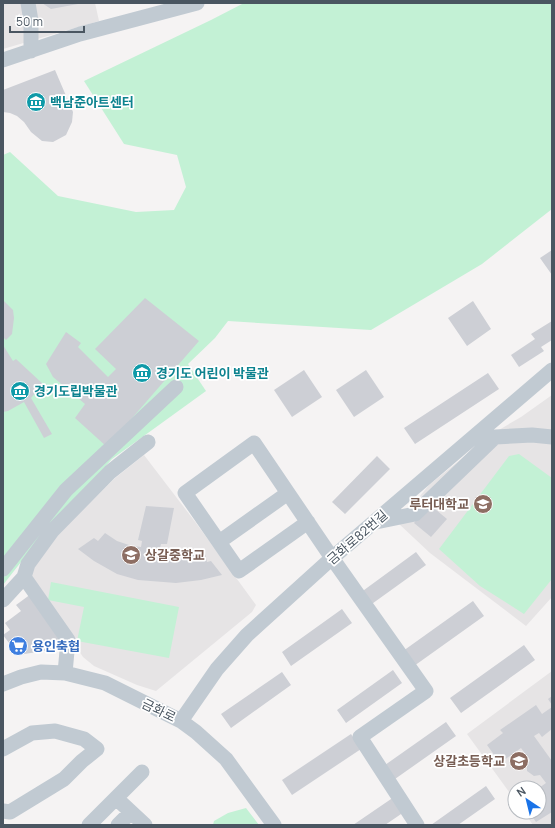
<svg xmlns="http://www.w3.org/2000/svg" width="555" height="828" font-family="Manrope,'Noto Sans KR',sans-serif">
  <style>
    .education { fill: #e6e4e5 }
    .green { fill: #c3f1d5 }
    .building { fill: #cdcfd5 }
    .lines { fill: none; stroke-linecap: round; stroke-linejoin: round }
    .minor { stroke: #c1cad2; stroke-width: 15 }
    .labels { text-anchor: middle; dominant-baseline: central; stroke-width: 3.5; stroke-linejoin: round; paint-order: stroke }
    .culture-label { font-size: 13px; font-weight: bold; fill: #0d838f; stroke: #fff; text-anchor: start }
    .education-label { font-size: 13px; font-weight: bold; fill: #785e54; stroke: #fff; text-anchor: end }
    .street-label { font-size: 13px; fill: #4a5661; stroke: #fff }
    .shop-label { font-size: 13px; font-weight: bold; fill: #366cbe; stroke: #fff; text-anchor: start }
  </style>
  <rect width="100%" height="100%" fill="#f5f3f3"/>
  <path class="education" d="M3,3H95L99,21L3,49Z
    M552,395V597L526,626L430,553L398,523L429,485L492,434L521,417Z
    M144,455L196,523L256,605L252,612L156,691L137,685L94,666L83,657L29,573L55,537L114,479Z
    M552,671V825H533L524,812H539V788H515V800L467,734Z"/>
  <path class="green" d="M244,3H552V209L482,264L371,330L228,321L215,338L188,364L206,391L112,459L32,548L3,585V155L10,152L58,196L136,212L174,210L186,187L177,155L124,144L84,81L211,20Z
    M519,454L552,478V579L524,614L480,586L439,549L509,456Z
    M51,582L179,607L169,658L77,641L84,607L48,600Z
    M246,808L259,825H213L214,821L228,813Z"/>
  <path class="building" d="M42,3H77L78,4L51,9Z
    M55,70L73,112L72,122L66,135L53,142L42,141L31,132L24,122L17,116L10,113L3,112V90Z
    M552,250V275L540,258Z
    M145,298L199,341L107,447L75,418L85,404L53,377L46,364L66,332L81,343L78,347L108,377L116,369L95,349Z
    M3,300L13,310L14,318L12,334L6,340L3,337Z
    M473,301L491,329L467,346L448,318Z
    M552,321V340L541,347L544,351L519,367L511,355L535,339L531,334Z
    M3,345L13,361L16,359L43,384L31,398L52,434L44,438L24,402L8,411L3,412Z
    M304,370L322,397L292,417L274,390Z
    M366,370L384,397L354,417L336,390Z
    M488,373L499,389L415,444L404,428Z
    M377,456L390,469L345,514L332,502Z
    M429,504L447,519L431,537L414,523Z
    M146,506L174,508L167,544H161L159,552L180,554L204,550L207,562L211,561L222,575L201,580L176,583L138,580L117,574L94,561L78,549L94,538L98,541L105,533L117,541L132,546L141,547L142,541L138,540Z
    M416,552L426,565L369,606L360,593Z
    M31,594L61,637L63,648L18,655L3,635L10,630L5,623L21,611L16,605Z
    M473,601L484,616L414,666L403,651Z
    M342,609L352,623L291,666L282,652Z
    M524,645L535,660L461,713L450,698Z
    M393,670L402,683L346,723L337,710Z
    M282,672L291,685L231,728L221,714Z
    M552,696V705L548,699Z
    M536,705L542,714L552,707V729L542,737L539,733L534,736L552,761V812L536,822L529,812H539V788L546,783L540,775L534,776L527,771V766L530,760L521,748L500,763L487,745L503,733L500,730Z
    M446,722L456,736L395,779L385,765Z
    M351,734L361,749L292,795L282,780Z
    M486,786L495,799L458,825H431Z
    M394,797L404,812L385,825H353Z"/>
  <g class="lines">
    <path class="minor" d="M28,3L31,21V51
      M3,60L80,34L197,3
      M308,522L239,571L185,493L254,443L332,558L426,691L360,737L417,825
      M376,522L415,514L495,437L532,435L552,437
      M219,542L288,493
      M3,569L66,490L176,387
      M24,577L68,640L65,673
      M3,600L24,577L28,564L52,531L110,472L148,442
      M3,684L21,677L41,672L65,673L105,683L181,721L196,732L226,759L274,825
      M181,721L217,669L247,635L332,558L552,370
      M3,749L32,733L55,731L84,739L97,749L82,761L64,779L10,812L3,811
      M116,798L145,825
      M89,825L142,772
      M118,825L131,812"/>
  </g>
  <defs>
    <g id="museum-disc" transform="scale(1)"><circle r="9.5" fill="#0f9aa8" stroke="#fff"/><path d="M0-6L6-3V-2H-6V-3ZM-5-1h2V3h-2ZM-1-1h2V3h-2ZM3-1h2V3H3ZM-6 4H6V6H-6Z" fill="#fff"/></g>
    <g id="university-disc" transform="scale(1)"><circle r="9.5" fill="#8d6e63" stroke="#fff"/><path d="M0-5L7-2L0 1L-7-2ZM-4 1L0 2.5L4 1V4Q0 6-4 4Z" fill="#fff"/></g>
    <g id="school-disc" transform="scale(1)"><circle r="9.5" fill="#8d6e63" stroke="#fff"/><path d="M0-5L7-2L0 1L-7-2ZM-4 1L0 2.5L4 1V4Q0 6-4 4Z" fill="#fff"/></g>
    <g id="supermarket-disc" transform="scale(1)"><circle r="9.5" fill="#3f7fe0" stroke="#fff"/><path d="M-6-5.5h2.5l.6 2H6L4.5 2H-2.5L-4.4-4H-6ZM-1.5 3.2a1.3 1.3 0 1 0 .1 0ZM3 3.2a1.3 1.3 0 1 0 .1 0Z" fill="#fff"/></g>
  </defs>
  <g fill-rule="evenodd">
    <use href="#museum-disc" x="36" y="102"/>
    <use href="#museum-disc" x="142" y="373"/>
    <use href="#museum-disc" x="20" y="391"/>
    <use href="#university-disc" x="483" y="504"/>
    <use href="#school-disc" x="131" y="555"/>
    <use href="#supermarket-disc" x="18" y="646"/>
    <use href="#school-disc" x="519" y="761"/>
  </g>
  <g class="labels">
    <g class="culture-label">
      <text x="50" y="102">백남준아트센터</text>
      <text x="156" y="373">경기도 어린이 박물관</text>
      <text x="34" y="391">경기도립박물관</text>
    </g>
    <g class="education-label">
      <text x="469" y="504">루터대학교</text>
      <text x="145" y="555" text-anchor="start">상갈중학교</text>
      <text x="505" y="761">상갈초등학교</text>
    </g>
    <g class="street-label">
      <text transform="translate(357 537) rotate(-41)">금화로82번길</text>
      <text transform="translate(159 710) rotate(26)">금화로</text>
    </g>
    <g class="shop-label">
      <text x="32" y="646">용인축협</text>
    </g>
  </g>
  <rect width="555" height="828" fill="none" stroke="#4a5661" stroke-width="8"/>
  <g transform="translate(527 800) rotate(325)"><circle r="19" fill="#ffffff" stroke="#b7bbc0"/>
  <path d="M0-3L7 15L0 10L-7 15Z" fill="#1a73e8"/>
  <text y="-6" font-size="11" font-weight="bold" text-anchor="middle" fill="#4a5661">N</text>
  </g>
  <path d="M10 26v6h74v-6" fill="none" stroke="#4a5661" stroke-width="2"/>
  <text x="16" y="26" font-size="12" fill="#4a5661" stroke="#ffffff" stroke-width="3" paint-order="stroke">50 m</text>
</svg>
